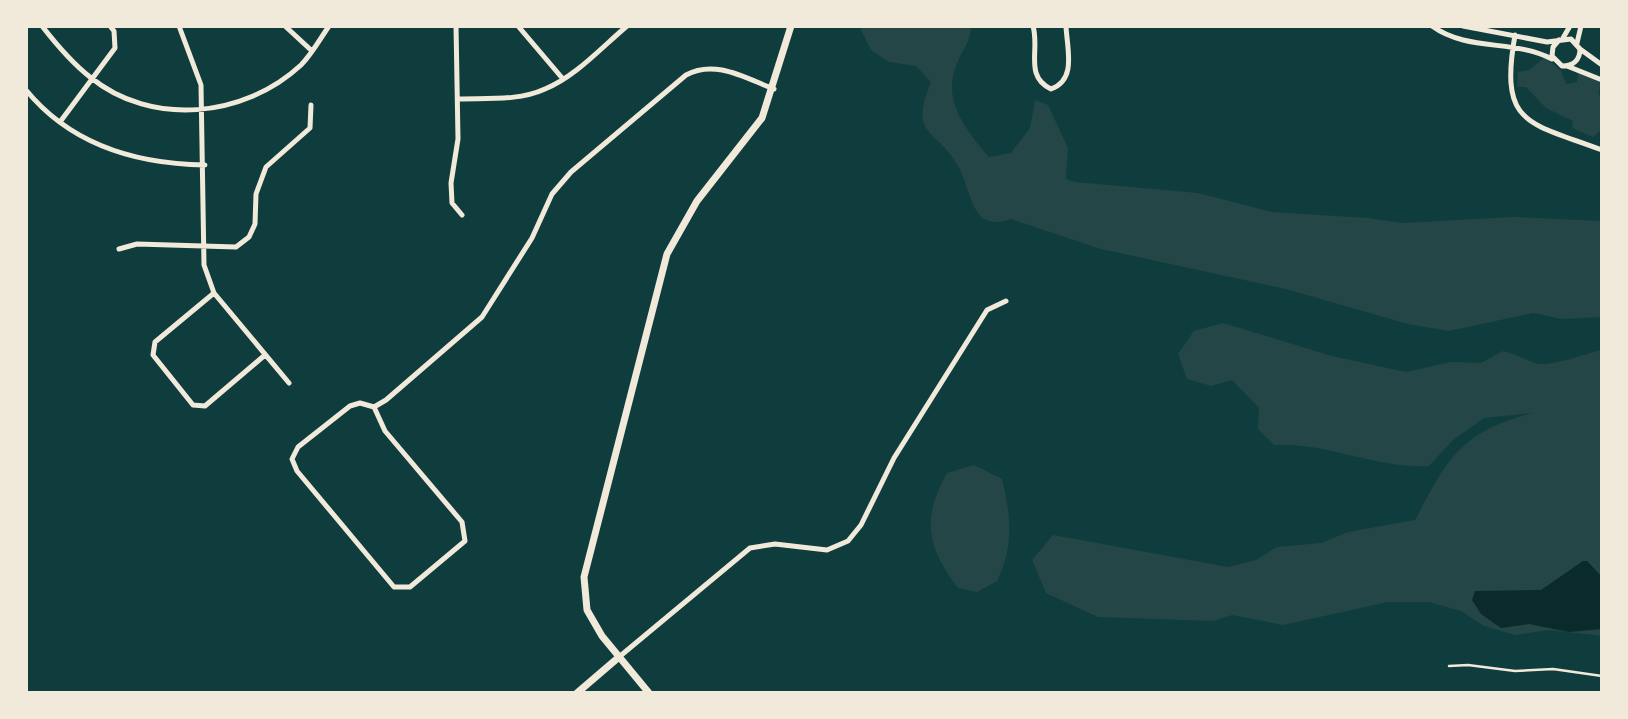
<svg xmlns="http://www.w3.org/2000/svg" width="1628" height="719" font-family="'Archivo Narrow',sans-serif">
  <style>
    .green { fill: #244646 }
    .water { fill: #0a2a2b }
    .lines { fill: none; stroke-linecap: round; stroke-linejoin: round }
    .service { stroke: #f1e9da; stroke-width: 2.5 }
    .minor { stroke: #f1e9da; stroke-width: 5 }
    .secondary { stroke: #f1e9da; stroke-width: 7 }
  </style>
  <rect width="100%" height="100%" fill="#0f3d3e"/>
  <path class="green" d="M859,26H971C971,43 961,51 956,66C942,102 967,131 989,157L1011,153L1030,128L1035,100L1048,105L1068,148L1066,179L1075,182L1198,193L1272,212L1368,218L1402,223L1513,217L1602,221V317L1562,319L1533,313L1449,331L1408,324L1286,289L1101,249L1011,219C970,234 972,190 958,166C936,127 908,138 931,82L916,66L889,62L871,50Z
    M1545,57L1561,71L1566,84L1577,82L1578,71L1601,83L1598,94L1602,98V129L1593,137L1572,128L1573,121L1546,108L1526,87H1517L1518,72L1529,70Z
    M1223,323L1332,356L1406,372L1451,362L1481,363L1503,351C1515,354 1524,359 1535,363C1549,368 1587,353 1602,350V636L1549,630L1515,635L1484,626L1461,611L1429,602H1388L1283,625L1232,615L1213,621L1098,617L1046,593L1032,560L1053,535L1228,567L1256,560L1277,547L1321,543L1348,532L1415,520C1449,457 1459,433 1532,413L1484,418L1453,440L1429,466C1376,469 1327,442 1274,445L1258,429L1259,408L1232,380L1211,386L1187,379L1178,354L1194,331Z
    M974,465L1002,479C1011,515 1014,547 997,581L977,592L958,588C926,546 922,518 947,473Z"/>
  <path class="water" d="M1583,561H1587L1602,577V629L1569,632L1529,624L1501,628L1481,614L1472,600L1475,591L1541,590Z"/>
  <g class="lines">
    <path class="service" d="M1449,666L1468,665L1515,671L1553,669L1602,676"/>
    <path class="minor" d="M42,26C56,44 72,63 90,77C151,127 244,118 301,65C312,54 320,39 329,26
      M179,26L201,85L204,265L214,293L289,383
      M285,26L312,51
      M456,26L458,139L451,183L452,203L462,215
      M518,26L563,79
      M1033,26C1040,50 1024,76 1051,89C1077,80 1067,49 1066,26
      M1432,26C1468,52 1514,39 1552,59
      M1463,26L1547,42L1571,39L1580,49C1580,60 1573,66 1562,66L1552,56L1553,47L1559,40
      M1515,35C1499,126 1528,122 1602,150
      M1563,38L1570,26
      M1577,43L1581,26
      M1580,49L1602,65
      M1567,66L1602,80
      M26,90C71,145 137,164 205,165
      M459,99C487,98 519,101 545,89C575,77 602,47 627,26
      M60,122L115,48L114,31L110,26
      M119,249L137,244L236,247L249,237L255,224L256,194L266,167L310,128L311,105
      M214,293L155,342L153,355L193,405L205,406L265,355
      M374,407L385,431L462,522L465,541L410,587H394L297,471L292,459L298,447L350,406L360,403L374,407L386,400L482,317L532,238L552,194L571,172L686,75C715,59 745,78 774,89
      M619,657L750,548L775,544L827,550L848,541L861,525L894,458L987,310L1006,301"/>
    <path class="secondary" d="M577,693L619,657
      M649,693L602,636L587,610L584,577L667,254L697,201L762,118L791,26"/>
  </g>
  <rect width="1628" height="719" fill="none" stroke="#f1e9da" stroke-width="56"/>
</svg>
